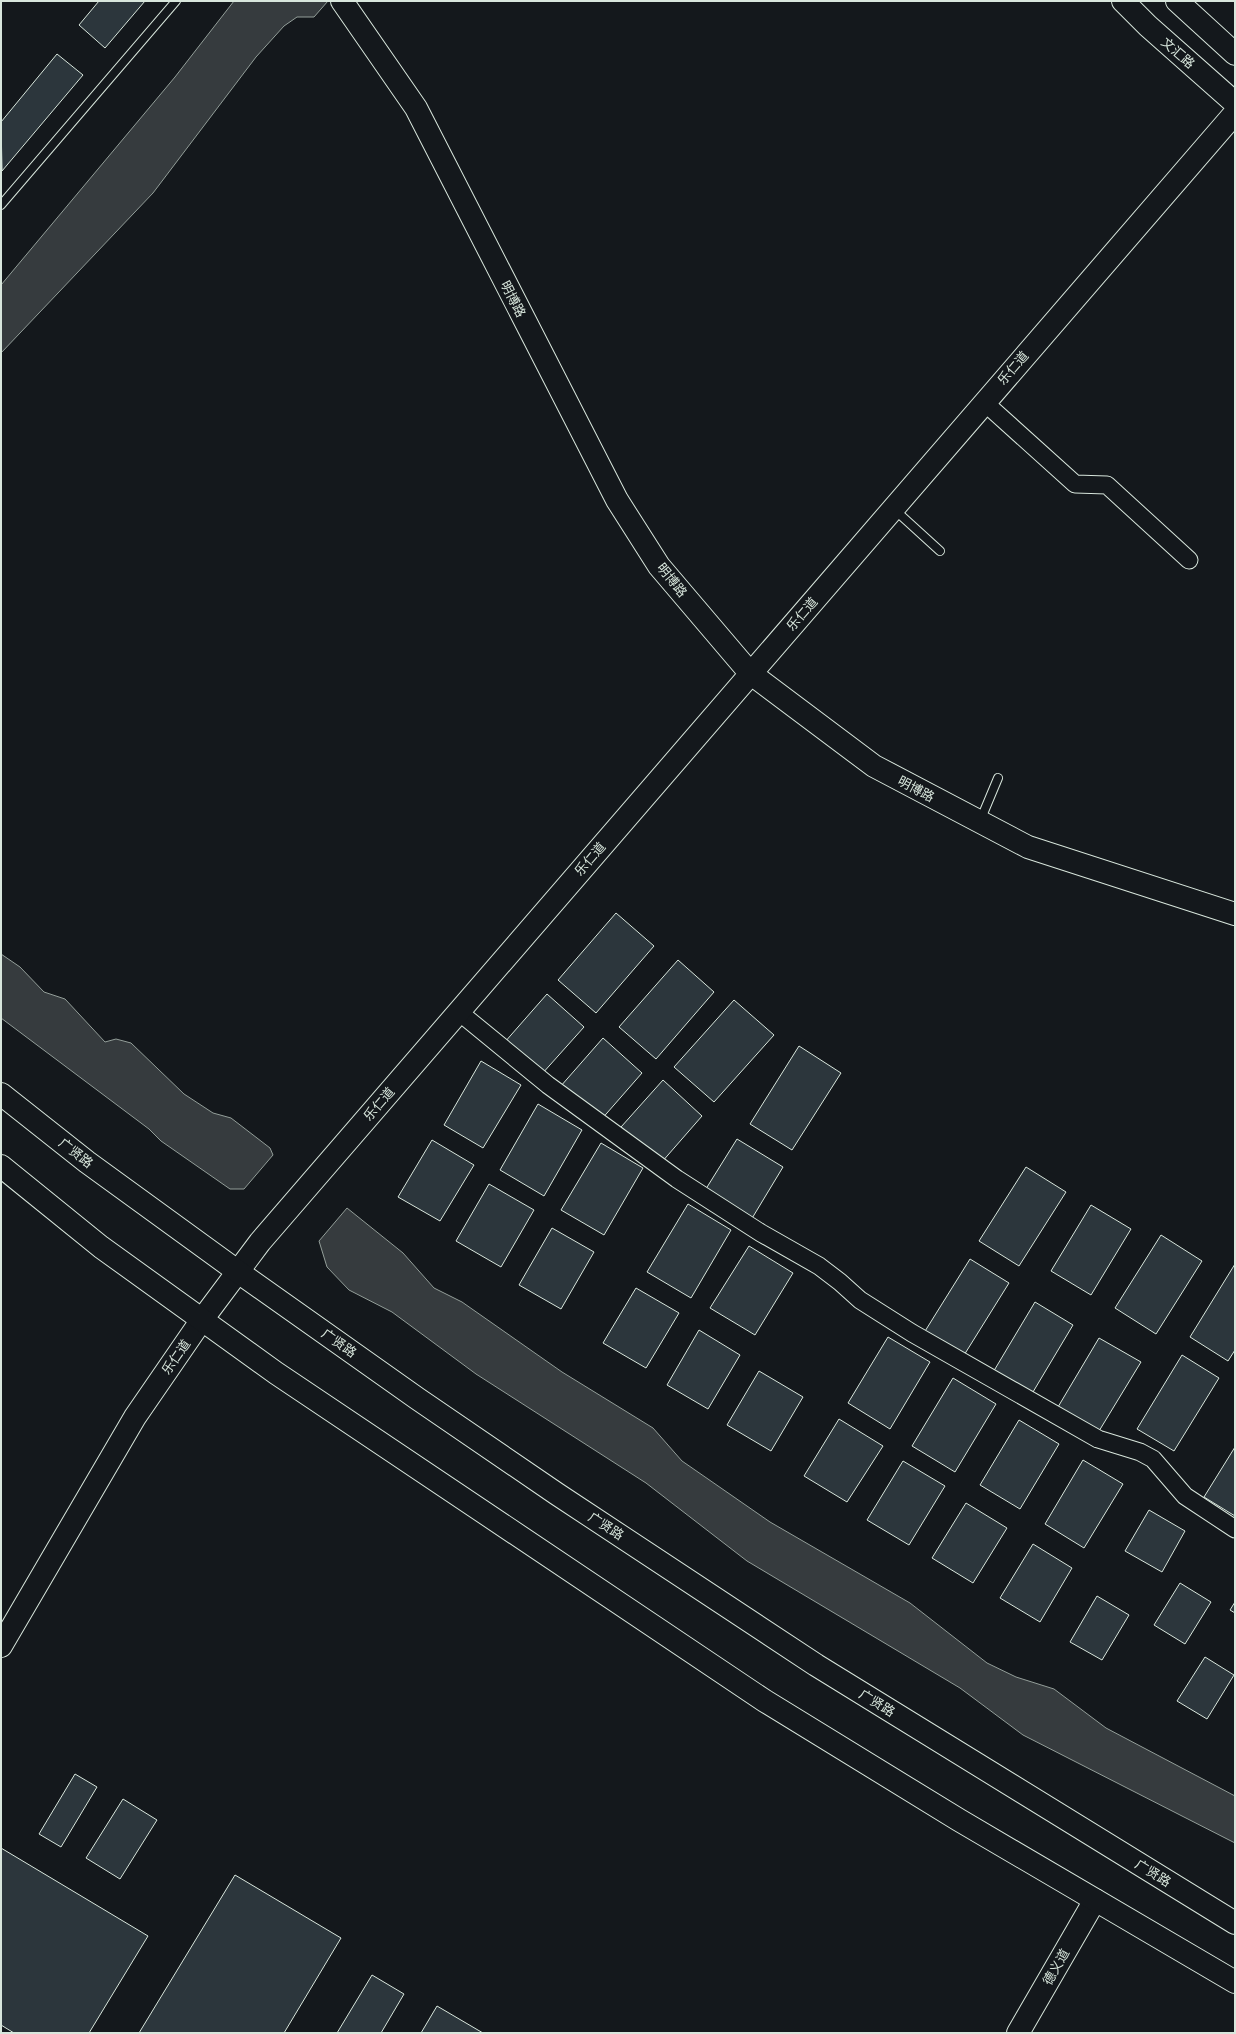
<svg xmlns="http://www.w3.org/2000/svg" width="1236" height="2034" font-family="Raleway,'Noto Sans SC',sans-serif">
  <style>
    .water { fill: #363b3e; stroke: #939e99 }
    .building { fill: #2c363c; stroke: #d8e6dc }
    .lines { fill: none; stroke-linecap: round; stroke-linejoin: round }
    .lane-casing { stroke: #d8e6dc; stroke-width: 10 }
    .street-casing { stroke: #d8e6dc; stroke-width: 19 }
    .secondary-casing { stroke: #d8e6dc; stroke-width: 24 }
    .primary-casing { stroke: #d8e6dc; stroke-width: 24 }
    .lane { stroke: #14181c; stroke-width: 8 }
    .street { stroke: #14181c; stroke-width: 17 }
    .secondary { stroke: #14181c; stroke-width: 22 }
    .primary { stroke: #14181c; stroke-width: 22 }
    .labels { text-anchor: middle; dominant-baseline: central; stroke-width: 3; stroke-linejoin: round; paint-order: stroke }
    .street-label { font-size: 13px; fill: #d8e6dc; stroke: #14181c }
  </style>
  <rect width="100%" height="100%" fill="#14181c"/>
  <path class="water" d="M234,1H328L314,17H297L284,26L256,57L153,193L1,353V285L175,77Z
    M1,954L20,967L44,992L65,999L105,1042L116,1039L131,1043L184,1094L213,1113L231,1118L270,1148L273,1155L244,1189H230L161,1141L149,1129L1,1018Z
    M347,1208L403,1253L434,1288L462,1302L562,1372L653,1428L682,1461L770,1522L910,1603L987,1663L1016,1677L1054,1689L1106,1728L1235,1796V1843L1023,1735L960,1688L747,1561L646,1483L476,1374L392,1312L349,1290L327,1267L319,1241Z"/>
  <path class="building" d="M99,1H145L105,48L79,25Z
    M57,54L83,75L2,171L1,122Z
    M616,913L654,946L596,1013L558,980Z
    M678,960L714,992L656,1059L619,1027Z
    M547,994L584,1027L541,1075L504,1043Z
    M734,1000L774,1035L714,1102L674,1067Z
    M603,1038L642,1073L600,1121L560,1087Z
    M799,1046L841,1073L792,1150L750,1124Z
    M481,1061L521,1085L483,1148L444,1125Z
    M663,1080L702,1116L661,1163L621,1127Z
    M538,1104L582,1130L544,1196L500,1170Z
    M737,1139L783,1167L751,1220L704,1192Z
    M432,1140L474,1165L440,1221L398,1197Z
    M601,1143L643,1168L604,1235L561,1210Z
    M1026,1167L1066,1192L1019,1266L979,1241Z
    M489,1184L534,1210L501,1267L456,1241Z
    M688,1204L731,1230L691,1298L647,1272Z
    M1091,1205L1131,1229L1091,1295L1051,1271Z
    M552,1228L594,1252L561,1309L519,1285Z
    M1161,1235L1202,1261L1156,1334L1115,1308Z
    M749,1246L793,1273L755,1335L710,1308Z
    M970,1259L1009,1283L961,1360L922,1336Z
    M1235,1264V1350L1228,1361L1190,1337Z
    M636,1288L679,1313L646,1368L603,1343Z
    M1035,1302L1073,1325L1030,1397L992,1374Z
    M699,1330L740,1355L708,1409L667,1385Z
    M888,1337L930,1362L890,1429L848,1403Z
    M1099,1338L1141,1362L1096,1436L1055,1412Z
    M1182,1355L1219,1378L1174,1451L1137,1429Z
    M759,1371L803,1397L771,1451L727,1425Z
    M953,1378L996,1404L955,1472L912,1446Z
    M839,1419L883,1446L847,1502L804,1476Z
    M1019,1420L1059,1444L1020,1509L980,1485Z
    M1235,1447V1516L1204,1497Z
    M1083,1460L1123,1484L1084,1548L1045,1524Z
    M903,1461L945,1486L909,1545L867,1520Z
    M966,1503L1007,1528L973,1583L932,1558Z
    M1149,1510L1185,1531L1162,1572L1125,1551Z
    M1033,1544L1072,1568L1040,1622L1000,1598Z
    M1180,1583L1211,1602L1185,1644L1154,1625Z
    M1097,1596L1129,1615L1102,1660L1070,1642Z
    M1235,1602V1613L1230,1610Z
    M1205,1657L1234,1675L1207,1719L1177,1701Z
    M75,1774L97,1787L61,1847L39,1834Z
    M123,1799L157,1820L120,1879L86,1858Z
    M1,1848L148,1936L89,2033H14L1,2025Z
    M235,1875L341,1938L284,2033H139Z
    M372,1975L404,1994L381,2033H337Z
    M437,2006L483,2033H421Z"/>
  <g class="lines">
    <g class="lane-casing">
      <path id="lane" d="M1,205L176,1
        M895,510L940,551
        M980,821L998,778"/>
    </g>
    <g class="street-casing">
      <path id="street" d="M984,402L1075,484L1107,485L1189,560
        M459,1012L548,1085L677,1179L761,1233L819,1266L840,1282L860,1300L912,1333L1098,1439L1140,1452L1153,1459L1185,1496L1235,1529"/>
    </g>
    <g class="secondary-casing">
      <path id="secondary" d="M342,1L416,108L617,500L659,566L750,673L874,766L1028,847L1235,914
        M1123,1L1148,26L1235,103
        M1177,1L1235,54
        M1,1646L135,1417L201,1321L260,1242L1235,113
        M1018,2033L1095,1900"/>
    </g>
    <g class="primary-casing">
      <path id="primary" d="M1,1094L87,1162L237,1271L418,1399L557,1494L816,1665L1235,1923
        M1,1166L101,1247L276,1373L765,1701L959,1820L1235,1982"/>
    </g>
    <use href="#lane" class="lane"/>
    <use href="#street" class="street"/>
    <use href="#secondary" class="secondary"/>
    <use href="#primary" class="primary"/>
  </g>
  <g class="labels">
    <g class="street-label">
      <text transform="translate(1178 53) rotate(41)">文汇路</text>
      <text transform="translate(513 299) rotate(63)">明博路</text>
      <text transform="translate(1013 368) rotate(-49)">乐仁道</text>
      <text transform="translate(672 580) rotate(51)">明博路</text>
      <text transform="translate(802 614) rotate(-49)">乐仁道</text>
      <text transform="translate(916 789) rotate(28)">明博路</text>
      <text transform="translate(590 859) rotate(-49)">乐仁道</text>
      <text transform="translate(379 1104) rotate(-49)">乐仁道</text>
      <text transform="translate(76 1153) rotate(38)">广贤路</text>
      <text transform="translate(339 1343) rotate(35)">广贤路</text>
      <text transform="translate(176 1357) rotate(-55)">乐仁道</text>
      <text transform="translate(606 1526) rotate(33)">广贤路</text>
      <text transform="translate(877 1703) rotate(32)">广贤路</text>
      <text transform="translate(1153 1873) rotate(32)">广贤路</text>
      <text transform="translate(1056 1967) rotate(-60)">德义道</text>
    </g>
  </g>
  <rect width="1236" height="2034" fill="none" stroke="#d8e6dc" stroke-width="4"/>
</svg>
